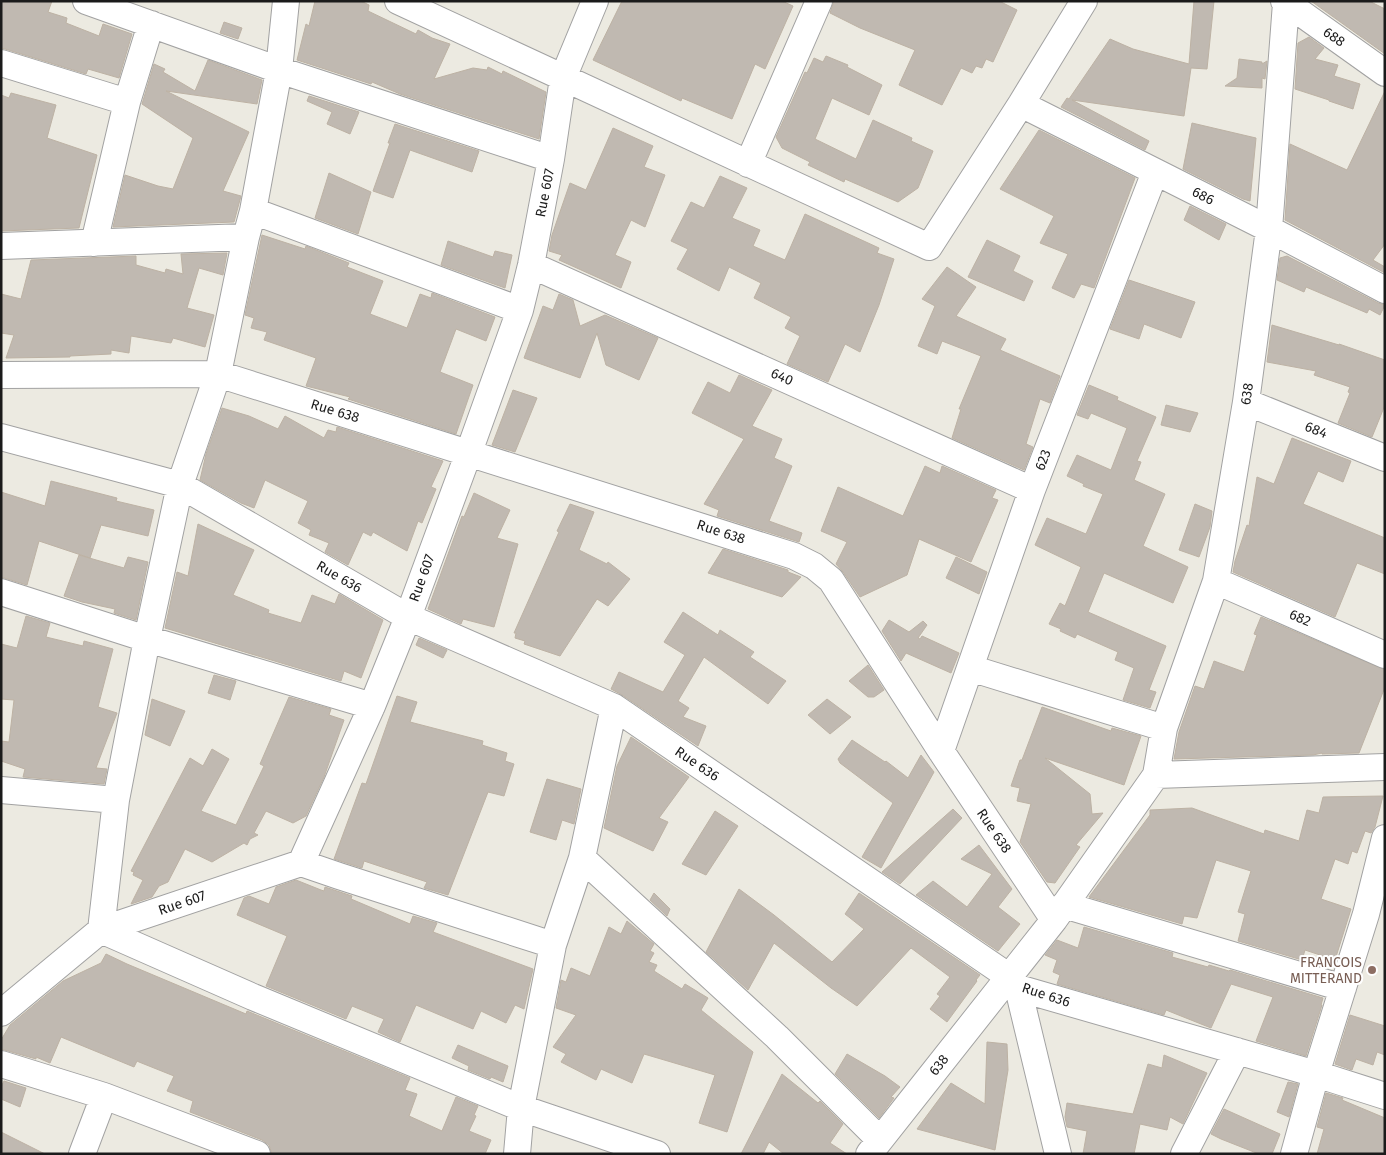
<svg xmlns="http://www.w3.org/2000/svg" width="1386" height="1155" font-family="'Fira Sans',sans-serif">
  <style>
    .building { fill: #c0b9b1; stroke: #bdb2a4 }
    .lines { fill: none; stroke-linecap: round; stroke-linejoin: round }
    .minor-casing { stroke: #a2a2a2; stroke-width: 28 }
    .minor { stroke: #fff; stroke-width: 26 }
    .education-dot { fill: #8d6e63; stroke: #fff; stroke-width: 2 }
    .labels { text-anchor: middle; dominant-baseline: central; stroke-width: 4; stroke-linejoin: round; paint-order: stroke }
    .street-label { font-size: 14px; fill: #1b1b1b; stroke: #fff }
    .education-label { font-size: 14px; fill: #785e54; stroke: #fff; text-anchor: end }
  </style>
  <rect width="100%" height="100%" fill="#eceae1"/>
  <path class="building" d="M1,1H52L48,12L67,18L66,23L99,36L103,24L132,34L119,78L88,69L86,74L5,49L1,48Z
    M315,1H361L369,5L368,11L416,34L418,30L432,38L450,44L434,79L473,68L487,70L488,67L502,74L503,71L546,92L539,139L400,94L372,82L371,84L297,60L306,24L309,26Z
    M622,1H782L793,6L765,69L755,64L732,119L682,98L681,101L593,60Z
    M834,1H999L1017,10L993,62L986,59L982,68L976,66L972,73L961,68L942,105L899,85L915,50L860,28L830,13Z
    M1194,1H1214L1207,69L1191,68L1184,116L1072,100L1149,141L1145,150L1061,107L1067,98L1069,99L1110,39L1133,49L1189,64Z
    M1311,1H1369L1385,9V54Z
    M224,22L242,28L238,39L220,33Z
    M1309,37L1324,48L1315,59L1338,65L1334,76L1360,84L1353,109L1329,101V100L1295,89L1298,43Z
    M826,56L848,65L847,67L882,85L869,115L832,98L815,139L856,159L873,120L912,138L911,141L933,151L918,188L898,202L845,179L844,182L808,165L810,162L782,148L776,137L805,72L807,73L814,58L823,62Z
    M1239,59L1262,62V64L1267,61L1265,79L1262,78V88L1225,86L1237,78Z
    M208,60L262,80L257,104L166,91L249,132L223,191L241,196L234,222L113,227L125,175L158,186L173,189L193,138L142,104L154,64L165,69L163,72L195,91Z
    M1385,91V244L1373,260L1385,267V273L1285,220L1290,144L1347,170Z
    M11,93L56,105L47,138L97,155L79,228L1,231V95L9,98Z
    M309,96L359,112L350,134L327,124L332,112L307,101Z
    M1192,123L1256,138L1250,201L1243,199L1183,169Z
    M395,124L479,151L472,172L410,150L393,198L373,191L390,143H388Z
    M613,128L653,146L644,167L665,175L645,227L631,220L615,255L631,262L621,288L559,260L562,255L549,251L552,235L570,183L586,190Z
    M1039,130L1135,178L1094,288L1081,284L1074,298L1052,288L1068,254L1040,243L1054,216L1000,189Z
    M329,173L371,192L358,234L315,218Z
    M720,176L747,188L732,218L760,230L753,246L785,260L805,214L879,248L877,253L894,259L879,305L860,352L845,344L828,382L787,364L800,336L785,328L791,317L754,298L761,283L729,267L719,291L677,269L688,249L671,241L691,202L704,208Z
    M1190,206L1226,224L1219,240L1184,220Z
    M262,235L305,249L306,246L349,263L347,267L383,281L370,314L407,328L420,294L431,298L432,293L495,317L486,341L456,329L440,372L473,385L456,434L348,399L350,397L306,386L316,358L264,340L267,332L251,328L254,318L245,315Z
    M987,240L1020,256L1013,271L1033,281L1024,301L968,277Z
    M448,241L493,257L495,251L512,255L505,288L441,265Z
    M227,253L223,275L199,268L187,308L214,315L205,347L173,338L171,343L131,336L129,353L111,350V354L70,356V357L6,358L14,335L1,333V294L21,299L31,260L136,256V265L165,273L166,269L183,274L181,254Z
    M1287,256L1378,303L1385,305L1380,315L1369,309L1367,313L1306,287L1304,292L1277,280L1280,258Z
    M947,267L976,287L956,316L1006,339L1000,350L1060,376L1050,403L1040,399L1026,444L1033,447L1024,470L952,438L961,409H959L981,356L942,341L937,354L918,346L935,306L922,299Z
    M1129,280L1195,302L1181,338L1144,324L1139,339L1110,329Z
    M559,294L573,300L580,326L605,315L658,338L639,380L606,365L597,333L580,378L524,358L543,306L553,310Z
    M1272,325L1339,345V344L1385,360V405L1372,437L1338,423L1350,393L1348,392L1350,387L1314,375L1316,371L1267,362Z
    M739,375L772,390L752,426L782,439L774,458L792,466L769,521L802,533L799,542L717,516L719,510L704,504L744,439L692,413L708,382L730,393Z
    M1089,385L1118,397L1117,400L1156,417L1137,461L1141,462L1134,480L1165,494L1143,546L1188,567L1173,603L1104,573L1088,612L1166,646L1149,690L1156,692L1150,708L1123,700L1134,668L1115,660L1118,652L1077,634L1075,638L1060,631L1061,629L1049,624L1060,603L1065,606L1081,567L1035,545L1047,518L1086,534L1103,494L1083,486L1084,484L1067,476L1077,455L1111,470L1127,428L1091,413L1088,419L1077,415Z
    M513,390L537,398L515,452L492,445Z
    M1166,405L1198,413L1190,432L1161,425Z
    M222,408L249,416L278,429L285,416L324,438L328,430L336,432L337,427L443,461L431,487L436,489L422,523L418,521L407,551L373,532L371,536L363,532L348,565L325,552L329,543L309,535L311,530L298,523L308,501L265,480L254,508L241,503L200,480L206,454Z
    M1292,438L1351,461L1343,482L1318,471L1303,504L1385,538V574L1357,563L1335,617L1233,572L1235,561L1247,525L1249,526L1257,477L1274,484Z
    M925,466L940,473L942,466L996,490L992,498L998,500L971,562L919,539L907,575L860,597L843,572L836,564L847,542L821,531L838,487L903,516Z
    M51,481L117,498L116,501L154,510L148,536L101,525L90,558L39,541L27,585L1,577V492L45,506Z
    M474,493L510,510L497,538L518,544L494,627L463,619L461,624L428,609L462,516L464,517Z
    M570,504L594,512L579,550L607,564L608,562L630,579L608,606L597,599L560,656L524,644L525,641L515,638L516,633H514L559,532L557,531Z
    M1195,504L1212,511L1210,527L1199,557L1179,550Z
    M198,524L254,550L233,595L269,610L268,613L301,623L312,595L335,604L339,594L383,620L361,678L344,671L341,681L165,628L177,572L188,576Z
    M723,549L788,570V572L801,577L782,597L708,573Z
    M79,555L124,568L128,557L148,562L136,620L114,613L115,609L82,602L64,596Z
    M956,557L987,572L979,594L946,578Z
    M683,612L718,635L720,630L754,652L750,657L786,681L768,704L704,657L678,701L689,708L683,717L706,726L698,746L622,695L611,689L619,672L663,692L685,655L664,642Z
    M26,616L50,623L46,637L83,646L84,641L113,649L98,707L117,713L96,768L107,769L104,784L23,777L25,769L1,761V741L9,742L14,700L1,699V644L17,648Z
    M1261,617L1385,670V687L1359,753L1322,754V753L1313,755L1174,759L1179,732L1195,686L1204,689L1214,661L1244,672L1257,635L1254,634Z
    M889,620L909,632L923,621L927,625L918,638L920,639L922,636L959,653L951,673L906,653L901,661L882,631Z
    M419,638L447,650L443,658L416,645Z
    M868,665L884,690L874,697H868L849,681Z
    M214,675L236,681L230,700L208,693Z
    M397,696L417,702L410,722L483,741L482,745L507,753L505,761L514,764L504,796L488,792L448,895L424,888L427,882L364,861L362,868L334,859L362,783L366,784Z
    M289,697L331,709L329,715L344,720L324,777L306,816L293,823L266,811L254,833L258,835L250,839L247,845L244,843L212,862L185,849L168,882L159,886L152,897L131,904L143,880L133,875L134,872L131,871L190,758L203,766L212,749L229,759L201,811L236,825L264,766L260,764Z
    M152,699L185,711L170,746L145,735Z
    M827,699L851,717L830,734L808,715Z
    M1042,707L1111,731L1112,728L1141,736L1124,785L1045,758L1090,794L1092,814L1103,813L1076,845L1080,847L1055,883L1047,882L1020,842L1031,804L1017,801L1020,788L1011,786L1020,760H1022Z
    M631,737L689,777L659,818L668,822L653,851L604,828L617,766Z
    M852,740L885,762L886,761L908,778L921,755L934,772L881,868L862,857L893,803L840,763L838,759Z
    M547,779L581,789L574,824L562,820L556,840L530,832Z
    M1383,796L1375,827L1371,833L1365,831L1357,853L1352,851L1348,864L1335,859L1321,899L1351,909L1335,960L1305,950L1302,960L1238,941L1245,914L1238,912L1251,871L1216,860L1197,918L1184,916L1182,924L1089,897L1150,815V810L1192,808L1264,834L1265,830L1299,841L1307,810L1319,813L1323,797Z
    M953,809L962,818L900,884L882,872Z
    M715,811L738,826L706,875L682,864Z
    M979,845L1012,889L998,907L1020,924L998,951L916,895L933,881L967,907L992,874L961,859Z
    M296,880L321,890L324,891L325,887L352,896L351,899L410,924L413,916L437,923L433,932L533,969L524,1009L515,1005L506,1023L481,1011L473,1029L416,1005L400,1042L378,1032L384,1019L352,1006L346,1019L266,986L287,936L237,915L244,898L249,896L269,904L276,887Z
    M739,889L774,915L832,962L864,929L845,914L859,893L980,975L976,980L977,981L947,1022L930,1009L940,996L937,994L950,977L911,948L857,1006L831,988L774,943L748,990L706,952Z
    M654,893L670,909L667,916L650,900Z
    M627,921L654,944L650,951L654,953L649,962L657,965L654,971L682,989L685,984L708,998L701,1010L753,1052L727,1132L699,1123L715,1075L644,1054L632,1083L601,1069L596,1080L561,1062L566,1054L553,1047L576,1015L556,1008L561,980L566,982L571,968L590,976L609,927L621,934Z
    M1084,927L1173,953L1172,957L1208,967L1209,965L1229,971L1230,970L1323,998L1321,1005H1322L1306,1056L1256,1041L1273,997L1231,984L1211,1028L1166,1010L1164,1015L1057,984L1060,975L1053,972L1057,960L1045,955L1057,940L1078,948Z
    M106,954L127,964L246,1014L247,1011L410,1078L405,1090L417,1094L409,1116L442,1131L456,1097L478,1106L474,1115L476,1116L469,1131L491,1140L485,1154H272L269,1145L262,1140L190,1112L193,1101L167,1091L174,1076L139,1062L137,1061L134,1067L61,1037L50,1063L36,1057V1059L1,1049V1040L10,1025L63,981L101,963Z
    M1350,1015L1385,1026V1055L1377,1052L1373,1065L1356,1059L1352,1070L1335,1064Z
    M987,1042L1007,1044L1008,1070L995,1150L917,1129L951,1083L985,1104Z
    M458,1045L508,1066L503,1082L491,1077L490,1079L468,1070L469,1066L452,1058Z
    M847,1054L885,1076L900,1087L891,1097L894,1098L879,1118L835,1074Z
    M1164,1055L1207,1073L1183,1124L1170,1117L1167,1130L1140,1124L1134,1154H1083L1087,1131L1067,1127L1065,1117L1067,1103L1133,1114L1148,1064L1162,1068Z
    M782,1074L818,1103L820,1101L843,1124L830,1143L847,1154H784L769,1142L763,1154H741Z
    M4,1081L26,1088L20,1107L1,1099V1087Z
    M1288,1082L1298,1084L1289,1117L1277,1112Z
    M1326,1093L1343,1098L1342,1100L1385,1118V1154H1317L1324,1129L1317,1127Z
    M1224,1109L1280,1134L1272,1154H1259L1221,1139L1211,1134Z
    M1,1132L45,1154H1Z"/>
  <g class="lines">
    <g class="minor-casing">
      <path id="minor" d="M86,1L279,70L551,159
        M398,1L929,247L1021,104L1084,1
        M1284,1L1385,73
        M1,63L127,102
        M1021,104L1269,229L1385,290
        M748,164L819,1
        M253,211L520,310
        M94,243L127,102L151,24
        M1,246L246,237
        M531,265L1032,490
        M1,375L218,374L794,556L814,566L831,580L941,751L1054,920
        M1246,402L1385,458
        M1,437L180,485L408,617L614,707L1008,976L1018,988L1316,1074L1385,1096
        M1216,581L1385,655
        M1,592L147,639L372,706
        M970,668L1164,728
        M941,751L1032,490L1155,172
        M1156,775L1385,767
        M1,790L116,800
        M582,858L777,1037L880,1140
        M301,863L339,876L553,945
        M1064,905L1343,988
        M101,930L116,800L147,639L180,485L218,374L246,237L253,211L279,70L286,1
        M101,930L253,997L521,1108L657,1154
        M1018,988L1058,1154
        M1,1013L101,930L301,863L372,706L408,617L469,452L520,310L531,265L551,159L563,78L595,1
        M1,1064L104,1096L257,1154
        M82,1154L104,1096
        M517,1154L521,1108L553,945L582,858L614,707
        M869,1154L1054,920L1156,775L1164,728L1216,581L1246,402L1269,229L1286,3
        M1184,1154L1237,1051
        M1294,1154L1316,1074L1366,914L1385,838"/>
    </g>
    <use href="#minor" class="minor"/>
  </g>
  <circle class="education-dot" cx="1372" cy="970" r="5"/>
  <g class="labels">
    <g class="street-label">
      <text transform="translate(1334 37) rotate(35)">688</text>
      <text transform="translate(545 193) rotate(-79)">Rue 607</text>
      <text transform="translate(1203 196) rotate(27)">686</text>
      <text transform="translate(782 377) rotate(24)">640</text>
      <text transform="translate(1247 394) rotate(-82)">638</text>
      <text transform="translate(335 411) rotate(17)">Rue 638</text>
      <text transform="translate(1316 430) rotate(22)">684</text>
      <text transform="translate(1043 460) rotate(-69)">623</text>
      <text transform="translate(721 532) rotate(18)">Rue 638</text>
      <text transform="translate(339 577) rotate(30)">Rue 636</text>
      <text transform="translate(422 578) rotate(-70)">Rue 607</text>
      <text transform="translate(1300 618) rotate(23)">682</text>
      <text transform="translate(697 764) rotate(34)">Rue 636</text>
      <text transform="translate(994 831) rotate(56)">Rue 638</text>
      <text transform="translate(182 903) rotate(-19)">Rue 607</text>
      <text transform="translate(1046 995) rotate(18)">Rue 636</text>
      <text transform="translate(939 1065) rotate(-52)">638</text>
    </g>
    <g class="education-label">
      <text x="1362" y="962">FRANCOIS<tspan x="1362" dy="16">MITTERAND</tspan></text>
    </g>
  </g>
  <rect width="1386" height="1155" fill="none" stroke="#1b1b1b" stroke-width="5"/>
</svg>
